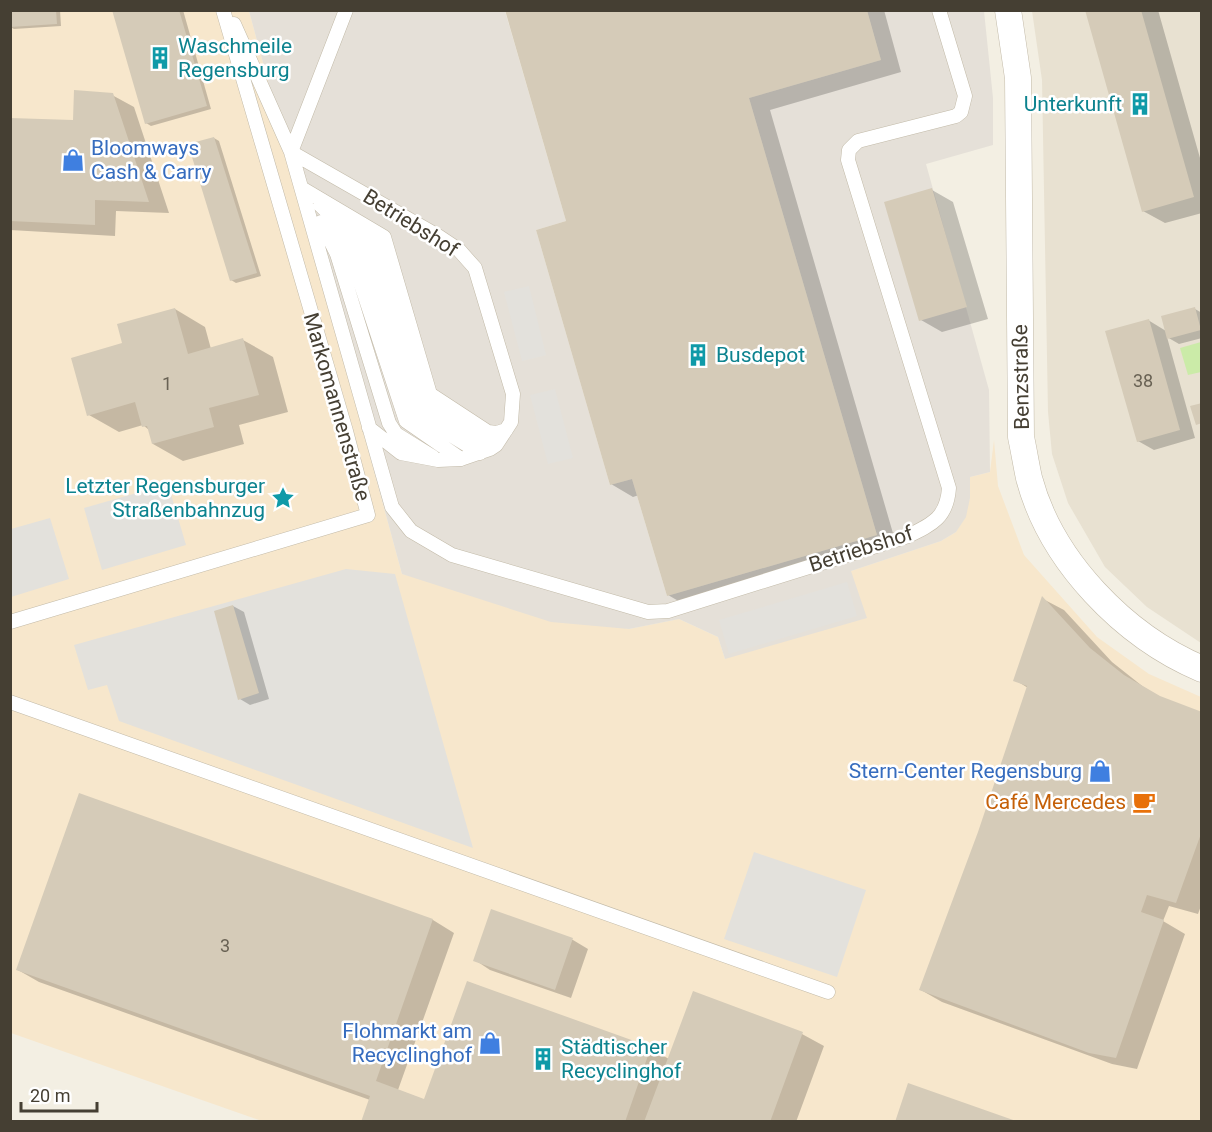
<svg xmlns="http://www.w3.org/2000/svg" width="1212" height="1132" font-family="Roboto,sans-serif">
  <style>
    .residential { fill: #e8e1d1 }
    .commercial { fill: #f7e7cc }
    .industrial { fill: #e5e0d8 }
    .green { fill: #cbeba8 }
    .parking { fill: #e3e1dc }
    .shadow { fill: #0003 }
    .building { fill: #d5cbb8 }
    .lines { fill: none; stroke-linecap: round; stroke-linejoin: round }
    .lane-casing { stroke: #c2baa8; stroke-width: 15 }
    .street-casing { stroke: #c2baa8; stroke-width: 27 }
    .lane { stroke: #fff; stroke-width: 14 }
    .street { stroke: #fff; stroke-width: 26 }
    .labels { text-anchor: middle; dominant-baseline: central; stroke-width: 5; stroke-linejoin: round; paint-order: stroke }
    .number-label { font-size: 18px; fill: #696254 }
    .culture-label { font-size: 21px; fill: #0d838f; stroke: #fff; text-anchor: start }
    .shop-label { font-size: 21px; fill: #366cbe; stroke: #fff; text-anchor: end }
    .street-label { font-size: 21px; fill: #453f33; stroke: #fff }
    .food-label { font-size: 21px; fill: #c56008; stroke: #fff; text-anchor: end }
  </style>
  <rect width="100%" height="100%" fill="#f3efe3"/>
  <path class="residential" d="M1032,11H1201V643L1147,607L1105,567L1068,503L1052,454L1048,412L1042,80Z"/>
  <path class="commercial" d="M11,11H249L402,574L629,629L679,619L718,637L725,659L851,571L941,541L956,532L970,498V477L990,472L994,440L998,486L1024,555L1097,637L1149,674L1201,697V1121H262L11,1033Z"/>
  <path class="industrial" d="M249,11H505L566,221L536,230L610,485L632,479L667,596L877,535L749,98L881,60L867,11H984L993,98V145L926,164L989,390L990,472L970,477V498L966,517L956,532L941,541L851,571L867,618L725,659L718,637L679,619L629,629L551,622L402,574Z"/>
  <path class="green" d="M1201,342V372L1188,375L1180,348Z"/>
  <path class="parking" d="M529,286L546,355L522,361L504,292Z
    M555,389L573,458L548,464L530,395Z
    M168,484L186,545L102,570L84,508Z
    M50,518L69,579L11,597V529Z
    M346,569L395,574L473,848L119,721L107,685L88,690L74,645Z
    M847,582L857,616L729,654L719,620Z
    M754,852L866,890L837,977L724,939Z"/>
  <path class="shadow" d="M10,10H60L61,26L14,29L10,27Z
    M114,10H183L211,109L151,126L146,123Z
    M506,10H884L901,72L770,110L897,547L689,607L668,595L639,495L633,497L611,484L568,222Z
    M1087,10H1158L1202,165V213L1165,223L1143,211Z
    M112,95L134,107L169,213L116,211L115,236L10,230V120L75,122Z
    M214,138L219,141L261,276L236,283L231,280Z
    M932,190L953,202L988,319L942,332L921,320Z
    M175,309L205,327L211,349L243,340L273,357L288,412L239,425L244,444L183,461L153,444L149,430L143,425L119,432L89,415L124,345Z
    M1195,309L1202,313V338L1179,344L1167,337L1195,438L1154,450L1138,441L1148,320L1166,331Z
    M1043,599L1064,610L1112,662L1146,689L1162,698L1202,713V903L1198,914L1169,906L1163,921L1185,934L1137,1069L1112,1064L942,1002L921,990L979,833L1028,688L1015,680Z
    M233,606L244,612L269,699L250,705L240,699Z
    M80,795L433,920L454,933L398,1090L425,1100L468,982L651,1049L669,1059L693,993L802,1034L824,1046L796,1122H363L370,1100L39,982L18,970Z
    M492,911L573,940L588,949L571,998L490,970L475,960Z"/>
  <path class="building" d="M10,10H56L57,24L10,27Z
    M112,10H179L207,106L145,124Z
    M505,10H867L881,60L749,98L877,535L667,596L632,479L610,485L536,230L566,221Z
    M1085,10H1141L1194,197L1142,212Z
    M74,90L113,93L149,202L95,200V225L10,221V118L73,120Z
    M214,137L257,273L230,281L188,144Z
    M932,188L967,307L919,321L884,202Z
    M1195,307L1201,330L1167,339L1161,316Z
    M175,308L188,354L243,338L259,395L209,408L214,427L152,444L147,426L142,427L135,402L87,416L71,358L122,343L117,324Z
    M1149,319L1180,430L1137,442L1105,331Z
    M1202,403V423L1196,425L1190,406Z
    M1042,596L1090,648L1124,675L1160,696L1202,712V831L1176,903L1147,895L1141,912L1164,920L1116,1058L1089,1053L919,990L978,832L1027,686L1013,681Z
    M233,605L259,693L238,700L214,611Z
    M79,793L433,919L376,1081L424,1099L467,981L651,1047L625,1122H361L370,1096L16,970Z
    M491,909L573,938L555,990L473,961Z
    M693,991L803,1032L770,1122H644Z
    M908,1083L1016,1121L1015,1122H895Z"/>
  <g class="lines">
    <g class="lane-casing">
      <path id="lane" d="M346,10L291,152L392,507L411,531L452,555L648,612L668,611L908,536C933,524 947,517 949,488L848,160L849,150L858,141L956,116L961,112L965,96L939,10
        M234,24L291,152L438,236L459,250L475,268L513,394L511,422L496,445L490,449L461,459L438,460L401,453L369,428
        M303,189L384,237L430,394L488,432L497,433L506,430
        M320,205L362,246L413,406L420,416L480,453
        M321,222L337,254L389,423L396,434L433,457
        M332,226L350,251L406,421L461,459
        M355,228L373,242L420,396L425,405L485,442L496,445
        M10,622L368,515L346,431L223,10
        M10,702L828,992"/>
    </g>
    <g class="street-casing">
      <path id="street" d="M1008,10L1018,78L1021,437C1024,451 1026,464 1029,478C1051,561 1124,636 1202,669"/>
    </g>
    <use href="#lane" class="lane"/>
    <use href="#street" class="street"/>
  </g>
  <defs>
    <g id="building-bare" transform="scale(1.8)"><path d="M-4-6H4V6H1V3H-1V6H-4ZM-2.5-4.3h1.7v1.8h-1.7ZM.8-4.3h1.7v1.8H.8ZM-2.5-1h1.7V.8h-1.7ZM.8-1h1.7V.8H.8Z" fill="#0f9aa8" stroke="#fff" stroke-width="2.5" paint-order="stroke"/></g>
    <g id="shop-bare" transform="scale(1.8)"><path d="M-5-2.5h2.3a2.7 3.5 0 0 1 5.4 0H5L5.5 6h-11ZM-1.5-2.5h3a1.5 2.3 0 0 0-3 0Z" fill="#3f7fe0" stroke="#fff" stroke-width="2.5" paint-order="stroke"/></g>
    <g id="sight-bare" transform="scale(1.8)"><path d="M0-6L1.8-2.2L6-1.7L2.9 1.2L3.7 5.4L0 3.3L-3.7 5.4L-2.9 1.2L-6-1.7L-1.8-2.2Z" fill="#0f9aa8" stroke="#fff" stroke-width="2.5" paint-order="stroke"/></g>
    <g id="cafe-bare" transform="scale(1.8)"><path d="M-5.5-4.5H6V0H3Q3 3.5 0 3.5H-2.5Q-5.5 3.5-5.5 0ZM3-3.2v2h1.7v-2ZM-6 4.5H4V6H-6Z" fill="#e8710a" stroke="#fff" stroke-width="2.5" paint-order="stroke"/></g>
  </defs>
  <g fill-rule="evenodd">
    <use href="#building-bare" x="160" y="58"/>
    <use href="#building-bare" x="1140" y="104"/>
    <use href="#shop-bare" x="73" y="160"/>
    <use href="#building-bare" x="698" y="355"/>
    <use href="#sight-bare" x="283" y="498"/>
    <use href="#shop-bare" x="1100" y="771"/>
    <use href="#cafe-bare" x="1144" y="802"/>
    <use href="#shop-bare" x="490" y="1043"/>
    <use href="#building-bare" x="543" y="1059"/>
  </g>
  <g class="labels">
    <g class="number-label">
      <text x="1143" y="380">38</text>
      <text x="167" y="383">1</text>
      <text x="225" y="945">3</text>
    </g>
    <g class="culture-label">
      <text x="178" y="46">Waschmeile<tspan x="178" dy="24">Regensburg</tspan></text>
      <text x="1122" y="104" text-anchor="end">Unterkunft</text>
      <text x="716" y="355">Busdepot</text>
      <text x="265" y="486" text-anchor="end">Letzter Regensburger<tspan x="265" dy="24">Straßenbahnzug</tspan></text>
      <text x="561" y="1047">Städtischer<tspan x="561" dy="24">Recyclinghof</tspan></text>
    </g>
    <g class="shop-label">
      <text x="91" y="148" text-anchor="start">Bloomways<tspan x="91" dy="24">Cash &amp; Carry</tspan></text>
      <text x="1082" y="771">Stern-Center Regensburg</text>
      <text x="472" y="1031">Flohmarkt am<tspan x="472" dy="24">Recyclinghof</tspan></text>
    </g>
    <g class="street-label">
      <text transform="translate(411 223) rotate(32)">Betriebshof</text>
      <text transform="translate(1021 377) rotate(-91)">Benzstraße</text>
      <text transform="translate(337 407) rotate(74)">Markomannenstraße</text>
      <text transform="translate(861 549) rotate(-18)">Betriebshof</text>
    </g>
    <g class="food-label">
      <text x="1126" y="802">Café Mercedes</text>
    </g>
  </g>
  <rect width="1212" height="1132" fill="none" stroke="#453f33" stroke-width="24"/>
  <path d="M21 1102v9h76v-9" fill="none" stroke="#453f33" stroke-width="3"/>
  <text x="30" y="1102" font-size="18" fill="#453f33" stroke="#ffffff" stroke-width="4.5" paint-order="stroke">20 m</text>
</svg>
